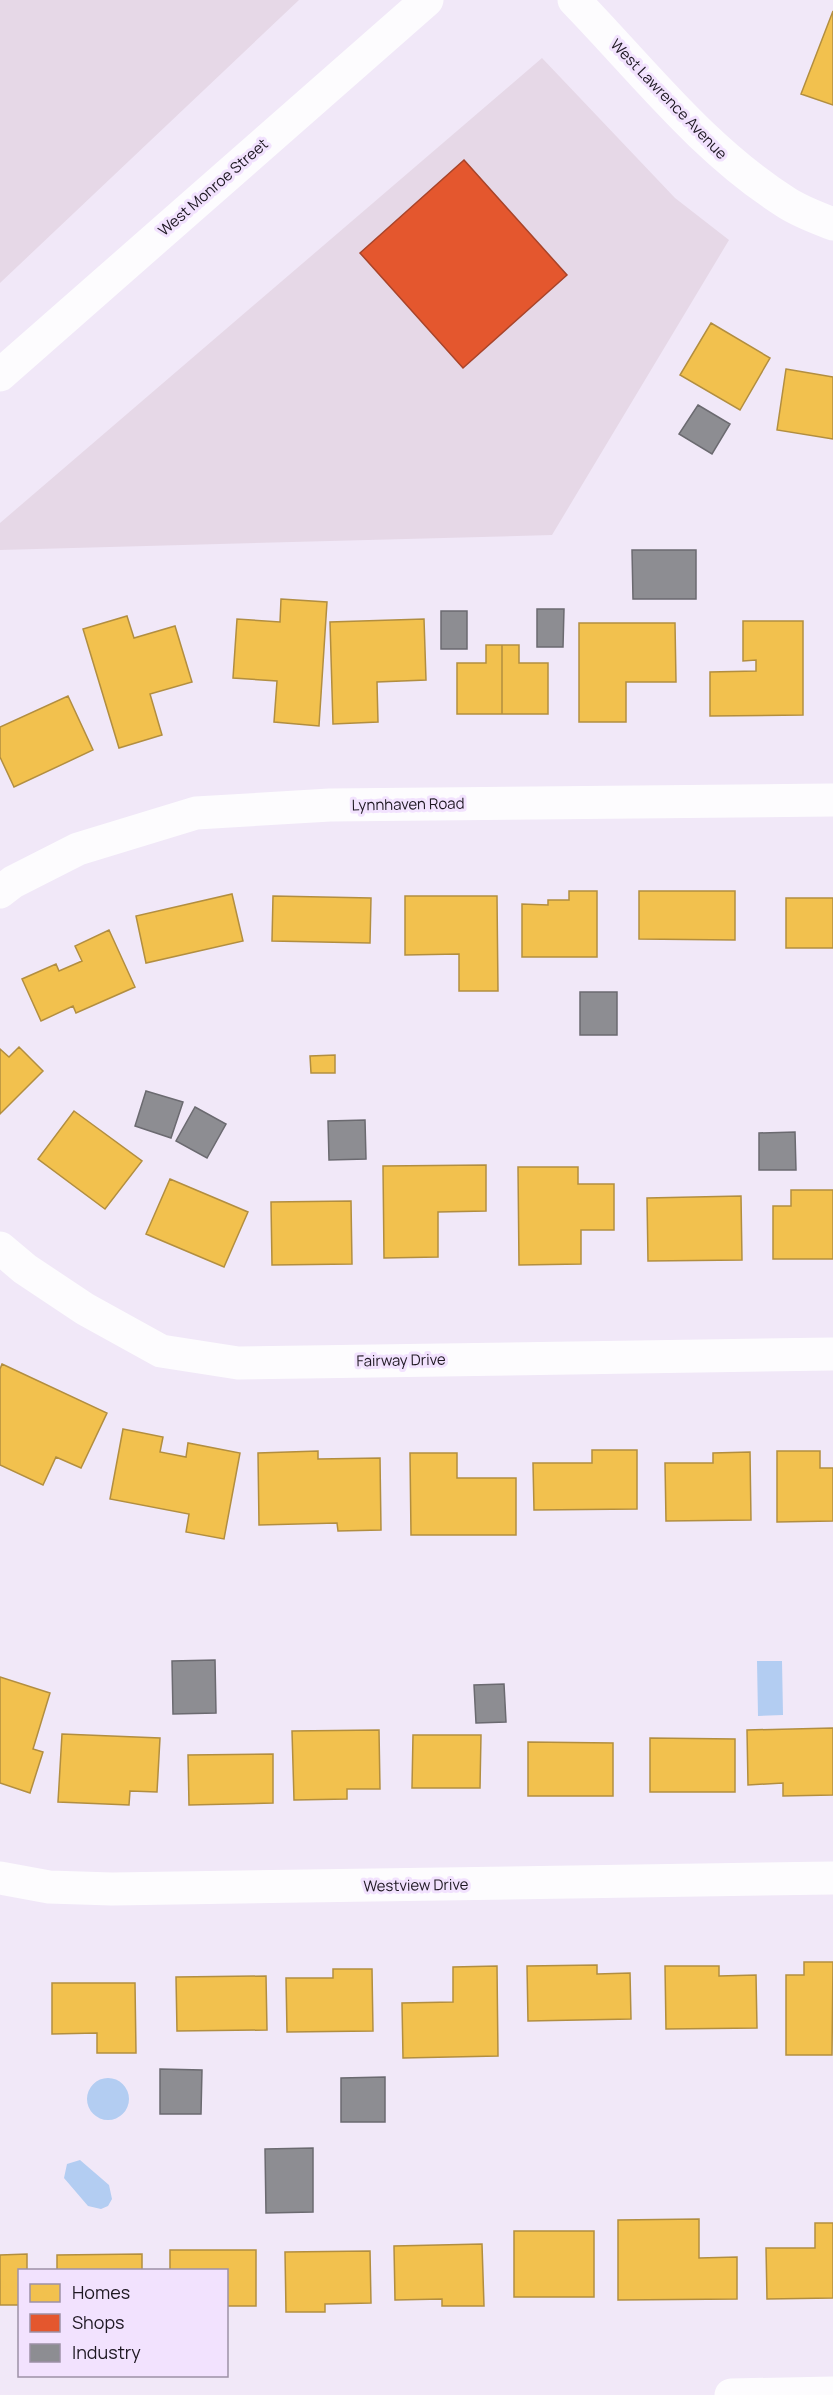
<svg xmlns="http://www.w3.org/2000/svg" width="833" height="2395" font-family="Manrope,sans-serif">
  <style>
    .commercial { fill: #e6d8e7 }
    .water { fill: #b3cdf2 }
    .homes { fill: #f2c14e; stroke: #b28e40; stroke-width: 1.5 }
    .shops { fill: #e4572e; stroke: #a8442a; stroke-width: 1.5 }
    .industry { fill: #8d8d92; stroke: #6b6a70; stroke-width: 1.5 }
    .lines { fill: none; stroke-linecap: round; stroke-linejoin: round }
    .minor { stroke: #fdfcfe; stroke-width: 33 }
    .labels { text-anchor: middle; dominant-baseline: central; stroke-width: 6; stroke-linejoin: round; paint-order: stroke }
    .street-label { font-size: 15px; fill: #1d1721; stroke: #f2e2fe }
  </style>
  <rect width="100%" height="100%" fill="#f1e8f8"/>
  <path class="commercial" d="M0,0H299L0,283Z
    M542,58L675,198L729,240L552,535L0,550V523Z"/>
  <path class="water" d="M757,1661H782L783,1715L758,1716Z
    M87 2099a21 21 0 1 1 42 0a21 21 0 1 1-42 0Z
    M80,2160L109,2185L112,2199L108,2206L101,2209L88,2206L64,2178L67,2164Z"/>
  <path class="homes" d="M833,11V105L801,94Z
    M711,323L770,358L740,410L680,375Z
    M786,369L833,377V439L777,430Z
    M281,599L327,602L319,726L274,722L277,681L233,678L237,619L280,622Z
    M127,616L134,638L175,626L192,682L150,694L162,735L119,748L83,629Z
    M424,619L426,680L377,682L378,722L333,724L330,622Z
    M743,621H803V715L710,716V672L756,671V660L743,661Z
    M579,623H675L676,682H626V722H579Z
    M486,645H502V714H457V663H486Z
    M502,645H519V663H548V714H502Z
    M68,696L93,750L14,787L0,757V727Z
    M569,891H597V957H522V904L548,905V900H569Z
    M639,891H735V940L639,939Z
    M232,894L243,941L146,963L136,916Z
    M273,896L371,898L370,943L272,941Z
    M405,896H497L498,991H459V954L405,955Z
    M786,898H833V948H786Z
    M109,930L135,987L76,1013L73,1006L41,1021L22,979L56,964L59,971L82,961L75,946Z
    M19,1047L43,1071L0,1114V1049L9,1057Z
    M335,1055V1073H311L310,1056Z
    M74,1111L142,1161L105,1209L38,1159Z
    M486,1165V1211L438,1212V1257L384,1258L383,1166Z
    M518,1167H578V1184H614V1230H581V1264L519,1265Z
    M170,1179L248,1212L224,1267L146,1234Z
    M791,1190H833V1259H773V1206H791Z
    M741,1196L742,1260L648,1261L647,1198Z
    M351,1201L352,1264L272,1265L271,1202Z
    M2,1364L107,1413L81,1468L56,1457L43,1485L0,1465V1369Z
    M123,1429L163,1437L160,1452L186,1457L188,1443L240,1453L224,1539L186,1532L189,1514L110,1499Z
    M592,1450H637V1509L534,1510L533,1463H592Z
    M318,1451V1459L380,1458L381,1530L338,1531L337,1523L259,1525L258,1453Z
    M777,1451H820V1468H833V1521L777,1522Z
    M750,1452L751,1520L666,1521L665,1463H713V1453Z
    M410,1453H457V1478H516V1535H411Z
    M0,1677L50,1693L33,1749L43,1752L30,1793L0,1783Z
    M833,1728V1795L783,1796V1783L748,1785L747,1730Z
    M379,1730L380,1789H347V1799L294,1800L292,1731Z
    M62,1734L160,1738L157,1792L130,1791L129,1805L58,1802Z
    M413,1735H481L480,1788H412Z
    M650,1738L735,1739V1792H650Z
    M528,1742L613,1743V1796H528Z
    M273,1754V1803L189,1805L188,1755Z
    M804,1962H833L832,2055H786V1975H804Z
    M597,1965V1974L630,1973L631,2019L528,2021L527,1966Z
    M497,1966L498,2056L403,2058L402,2003L453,2002V1967Z
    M665,1966H719V1976L756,1975L757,2028L666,2029Z
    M333,1969H372L373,2031L287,2032L286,1978H333Z
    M266,1976L267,2030L177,2031L176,1977Z
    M52,1983H135L136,2053H97V2033L52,2034Z
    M699,2219V2258L737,2257V2299L618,2300V2220Z
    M815,2223H833V2298L767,2299L766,2248H815Z
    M514,2231H594V2297H514Z
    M482,2244L484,2306H442V2299L395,2300L394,2246Z
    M170,2250H256V2306H226V2270H170Z
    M370,2251L371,2303L325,2304V2312H286L285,2252Z
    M27,2254V2270H20V2305H0V2255Z
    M142,2254V2270H57V2255Z"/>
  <path class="shops" d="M464,160L567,275L463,368L360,253Z"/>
  <path class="industry" d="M698,405L730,424L712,454L679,434Z
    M632,550H696V599H633Z
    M537,609H564L563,647H537Z
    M441,611H467V649H441Z
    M580,992H617V1035H580Z
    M146,1091L183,1102L171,1138L135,1126Z
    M195,1107L226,1124L207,1158L176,1141Z
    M365,1120L366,1159L329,1160L328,1121Z
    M795,1132L796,1170H759V1133Z
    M215,1660L216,1713L173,1714L172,1661Z
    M504,1684L506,1722L476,1723L474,1685Z
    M160,2069L202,2070L201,2114H160Z
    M385,2077V2122H341V2078Z
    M313,2148V2212L266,2213L265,2149Z"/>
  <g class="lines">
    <path class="minor" d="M574,0C642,70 703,150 787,203C801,212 818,218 833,224
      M0,375L427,0
      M0,892L13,882L78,849L196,813L330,805L833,800
      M0,1248L25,1269L85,1309L161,1351L238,1363L833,1354
      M0,1878L49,1887L112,1889L833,1878
      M731,2395L833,2393"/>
  </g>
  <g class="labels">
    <g class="street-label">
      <text transform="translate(669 99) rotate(46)">West Lawrence Avenue</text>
      <text transform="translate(213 187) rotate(-41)">West Monroe Street</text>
      <text transform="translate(408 804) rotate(-1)">Lynnhaven Road</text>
      <text transform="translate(401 1360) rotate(-1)">Fairway Drive</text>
      <text transform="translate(416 1885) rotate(-1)">Westview Drive</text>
    </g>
  </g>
  <rect x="18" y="2269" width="210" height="108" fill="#f2e2fe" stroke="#9d91a6" stroke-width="1.5"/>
  <rect x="30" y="2284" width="30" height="18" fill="#f2c14e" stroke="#9d91a6" stroke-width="1.5"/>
  <text x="72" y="2299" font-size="18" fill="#1d1721">Homes</text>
  <rect x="30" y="2314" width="30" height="18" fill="#e4572e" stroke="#9d91a6" stroke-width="1.5"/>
  <text x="72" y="2329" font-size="18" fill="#1d1721">Shops</text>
  <rect x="30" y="2344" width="30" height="18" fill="#8d8d92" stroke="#9d91a6" stroke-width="1.5"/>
  <text x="72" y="2359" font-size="18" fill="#1d1721">Industry</text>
</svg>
